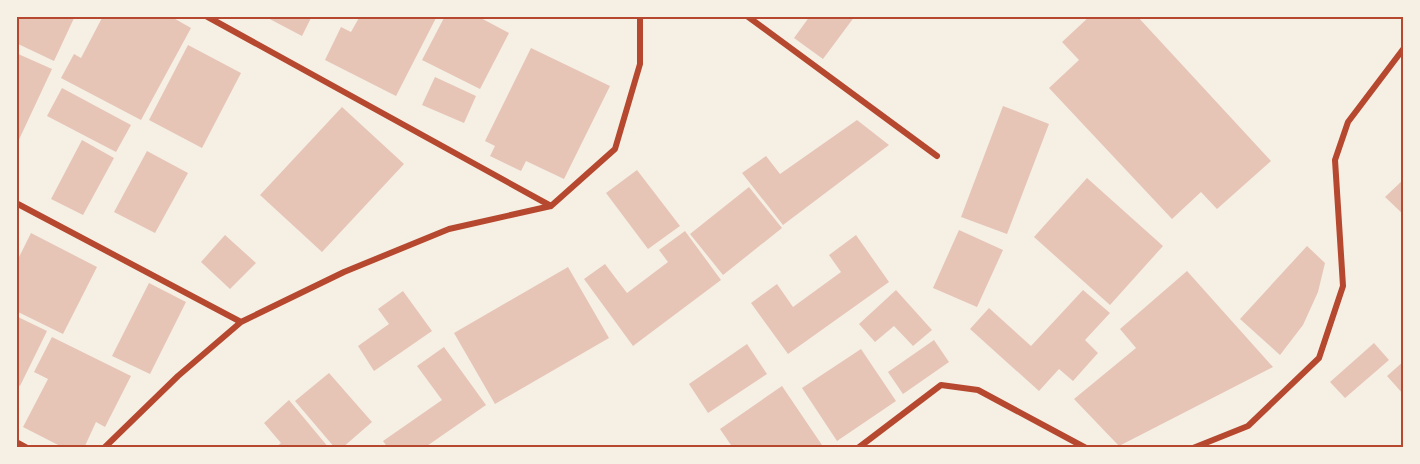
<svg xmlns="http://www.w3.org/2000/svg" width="1420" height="464" font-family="Mulish,sans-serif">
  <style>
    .building { fill: #e6c5b7 }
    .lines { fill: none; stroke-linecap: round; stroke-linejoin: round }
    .minor { stroke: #b5482f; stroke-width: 6 }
    .neatline { fill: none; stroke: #b5482f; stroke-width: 2 }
  </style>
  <rect width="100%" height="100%" fill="#f6efe4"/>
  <path class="building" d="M16,16H75L54,61L16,43Z
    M103,16H170L191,28L141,120L61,78L74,54L81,58Z
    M264,16H312L302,36Z
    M360,16H437L396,96L325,60L341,27L351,32Z
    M445,16H477L509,33L480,89L422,60Z
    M810,16H855L823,59L794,38Z
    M1090,16H1137L1271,161L1217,209L1201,192L1172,219L1049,88L1079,60L1062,42Z
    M188,45L241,73L202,148L149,120Z
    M531,48L610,86L564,179L526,161L521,171L490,156L495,146L485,141Z
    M16,53L52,69L16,146Z
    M435,77L476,96L464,123L422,105Z
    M62,88L131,125L116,152L47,116Z
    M1003,106L1049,124L1007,234L961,217Z
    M342,107L404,164L322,252L260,195Z
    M857,120L889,145L783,225L742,173L766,156L780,174Z
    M82,140L114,158L83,215L51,199Z
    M147,151L188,173L155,233L114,212Z
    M637,170L680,226L648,249L606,193Z
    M1087,178L1163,246L1110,305L1034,237Z
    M1404,179V215L1385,197Z
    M749,187L782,228L723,275L690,234Z
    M959,230L1003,250L977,307L933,288Z
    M685,231L721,280L633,346L584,279L605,264L627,293L668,262L659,250Z
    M31,233L97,267L63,334L16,311V263Z
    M225,235L256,263L230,289L201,262Z
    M856,235L889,282L788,354L751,303L777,284L793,307L841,272L829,255Z
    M1307,246L1325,263L1318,292L1303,325L1280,355L1240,319Z
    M568,267L609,338L495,404L454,333Z
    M1187,271L1273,367L1119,446L1074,399L1136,348L1120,329Z
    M149,283L186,302L150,374L112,356Z
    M896,290L932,330L913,346L894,326L875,342L859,324Z
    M1083,290L1110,313L1085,340L1098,353L1073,381L1059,369L1039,391L970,329L989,308L1031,346Z
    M403,291L432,331L374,371L358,346L389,324L378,309Z
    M16,316L47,331L20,386L16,384Z
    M52,337L131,376L105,427L96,422L84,448H64L23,427L48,379L34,372Z
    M934,340L949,362L903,394L888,372Z
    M1374,343L1389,360L1345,398L1330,382Z
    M747,344L767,374L708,413L689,384Z
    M444,347L486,405L424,448H388L383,441L442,400L417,366Z
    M861,349L896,401L837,441L802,388Z
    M1404,361V395L1387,376Z
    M329,373L372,422L342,448H335L295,401Z
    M782,386L824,448H733L720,429Z
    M289,400L329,448H275L281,443L264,423Z"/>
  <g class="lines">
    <path class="minor" d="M206,16L551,206
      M747,16L937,156
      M16,203L241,322
      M16,442L27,448
      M104,448L178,376L241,322L344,272L449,229L551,206L615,149L640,64V16
      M858,448L941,385L978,390L1086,448
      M1193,448L1248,426L1319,358L1343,286L1335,160L1348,122L1404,48"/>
  </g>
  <rect width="1420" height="464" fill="none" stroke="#f6efe4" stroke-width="36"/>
  <rect x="18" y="18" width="1384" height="428" class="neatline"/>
</svg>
